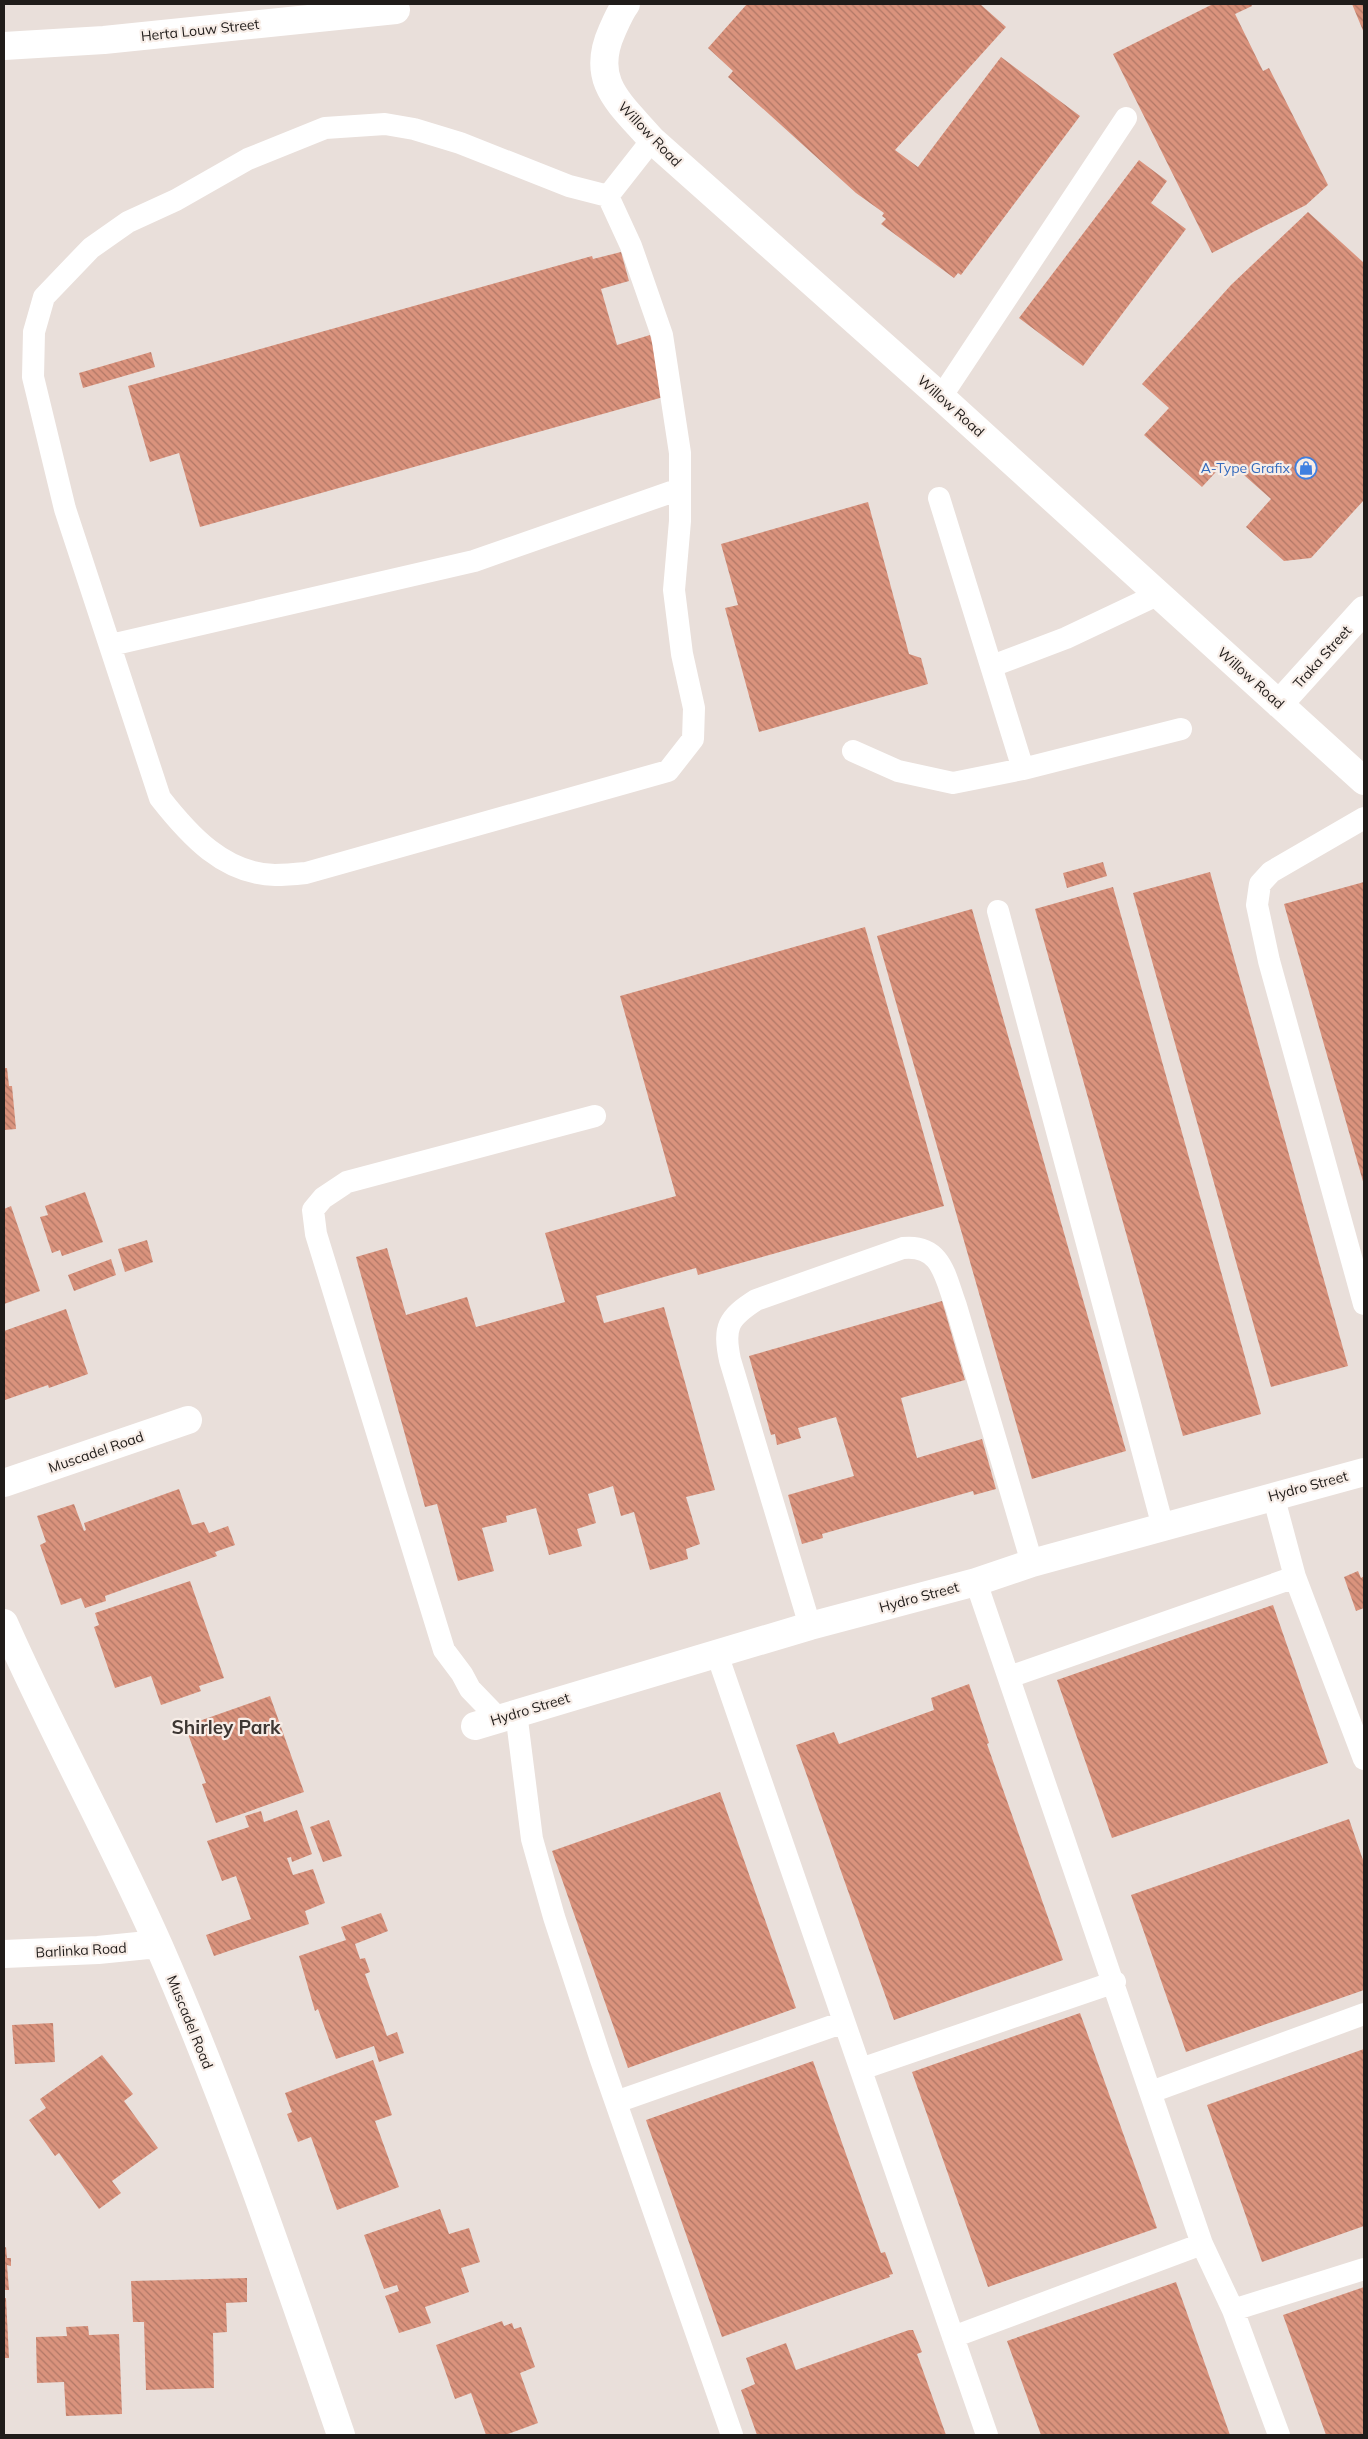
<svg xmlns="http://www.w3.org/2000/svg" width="1368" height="2439" font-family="Mulish,sans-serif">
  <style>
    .building { fill: url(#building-back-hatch) }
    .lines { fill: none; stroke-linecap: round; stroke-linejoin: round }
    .service { stroke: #fff; stroke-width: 22 }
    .minor { stroke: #fff; stroke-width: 28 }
    .labels { text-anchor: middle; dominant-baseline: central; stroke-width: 4.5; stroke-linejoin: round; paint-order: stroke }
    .street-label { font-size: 14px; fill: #201c1a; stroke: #f7ede7 }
    .shop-label { font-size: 14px; fill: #366cbe; stroke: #f7ede7; text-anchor: end }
    .district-label { font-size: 19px; font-weight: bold; fill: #3d3632; stroke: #f7ede7 }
  </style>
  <defs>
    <pattern id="building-back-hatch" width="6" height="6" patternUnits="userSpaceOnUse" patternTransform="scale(1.25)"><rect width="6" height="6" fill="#da937d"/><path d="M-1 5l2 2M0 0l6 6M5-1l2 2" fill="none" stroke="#b07766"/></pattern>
  </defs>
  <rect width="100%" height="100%" fill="#e9dfda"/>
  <path class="building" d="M747,4H980L1006,27L895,150L918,167L1001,57L1080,116L961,275L958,273L954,278L881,224L886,219L882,216L884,213L856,193L728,77L733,71L708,48Z
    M1213,4H1251L1252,6L1235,14L1263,71L1269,68L1328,185L1306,205L1212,253L1113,54Z
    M1352,4H1364V33Z
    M1139,160L1167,181L1151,203L1186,229L1083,366L1019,318Z
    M1308,212L1364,263V500L1311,558L1284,561L1246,527L1271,499L1227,460L1202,487L1144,435L1169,408L1142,384L1231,285Z
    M621,252L629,281L601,289L617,345L650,335L667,396L200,527L179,453L150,462L128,386L592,256L593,259Z
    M151,352L155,367L83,388L79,373Z
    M868,502L909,654L921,658L928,684L759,732L725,608L738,605L721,544Z
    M1103,862L1107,876L1067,888L1063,873Z
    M1210,872L1348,1366L1271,1387L1133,893Z
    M1364,882V1185L1284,904Z
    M1113,887L1261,1414L1183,1436L1035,909Z
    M972,909L1126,1451L1032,1479L877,936Z
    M865,927L944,1206L698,1275L696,1268L596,1296L604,1323L664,1307L715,1490L686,1497L700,1544L686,1549L688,1559L650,1570L634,1512L621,1516L613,1486L588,1494L596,1523L577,1529L582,1546L549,1555L536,1508L506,1516L507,1522L482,1528L494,1571L458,1581L437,1504L425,1507L356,1257L387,1248L406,1315L467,1297L476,1327L565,1302L545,1233L676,1196L620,996Z
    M4,1068H7L9,1086H12L16,1129L4,1130Z
    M85,1192L103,1242L62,1256L60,1250L52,1253L40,1217L48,1215L45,1206Z
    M11,1206L40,1291L4,1304V1209Z
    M147,1240L153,1262L125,1272L118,1249Z
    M111,1259L116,1275L74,1291L68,1275Z
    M942,1301L965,1380L901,1398L917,1458L982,1439L996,1489L974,1495L973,1491L822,1534L823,1538L802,1544L788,1495L854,1476L836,1417L798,1428L801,1438L777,1445L775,1434L771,1435L749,1356Z
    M66,1309L88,1374L49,1388L48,1385L5,1400L4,1331Z
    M179,1489L192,1525L204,1522L209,1533L228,1526L235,1545L215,1552L217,1556L105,1596L106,1601L85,1608L81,1598L61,1605L40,1545L46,1542L37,1516L74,1504L84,1531L86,1530L84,1523Z
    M1358,1571L1361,1578L1364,1576V1608L1356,1611L1344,1577Z
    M190,1581L224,1678L199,1686L201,1691L161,1705L151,1676L115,1688L94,1627L99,1625L95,1613Z
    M1273,1605L1328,1763L1112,1838L1057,1680Z
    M969,1684L989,1743L987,1744L1063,1960L894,2020L796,1745L834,1732L839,1744L934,1710L931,1698Z
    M270,1696L304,1792L216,1823L202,1784L206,1783L185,1726Z
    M720,1792L796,2008L628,2068L552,1851Z
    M297,1810L312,1854L292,1862L291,1857L287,1858L293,1875L313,1869L325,1903L305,1911L309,1924L214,1956L206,1935L251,1919L236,1876L222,1881L207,1841L249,1827L245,1816L261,1811L264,1822Z
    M1349,1819L1364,1863V1990L1186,2052L1131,1895Z
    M329,1820L342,1856L323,1862L310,1827Z
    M381,1913L388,1931L355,1944L360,1959L365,1958L370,1972L365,1974L387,2036L397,2032L404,2053L379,2062L374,2046L336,2059L318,2009L315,2011L299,1956L346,1940L341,1927Z
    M1080,2013L1157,2228L988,2287L912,2072Z
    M53,2023L55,2062L15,2064L12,2025Z
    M1364,2049V2226L1262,2262L1207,2105Z
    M102,2055L133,2094L124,2101L158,2148L112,2181L121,2193L99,2209L59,2153L55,2156L29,2120L46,2108L40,2099Z
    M373,2060L392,2115L375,2121L399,2187L337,2210L311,2137L298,2142L287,2114L292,2112L285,2093Z
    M813,2061L881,2253L885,2252L893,2274L889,2275L890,2277L722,2337L646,2120Z
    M440,2209L449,2234L469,2228L480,2262L461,2268L469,2292L425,2307L431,2323L399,2333L385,2296L399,2291L397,2285L384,2289L364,2235Z
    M6,2247L7,2258H11V2266L7,2265L9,2290H4V2248Z
    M247,2278V2302L226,2303L227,2332L213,2333L214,2388L146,2390L144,2322H133L131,2281Z
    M1176,2282L1230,2435H1041L1007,2341Z
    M1364,2287V2435H1326L1283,2315Z
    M4,2298H6L9,2358H4Z
    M502,2321L504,2326L512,2323L514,2329L521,2327L535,2367L520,2373L538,2423L505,2435H486L471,2393L455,2399L436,2345Z
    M88,2326L89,2335L119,2334L122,2414L66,2416L64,2382L37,2383L36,2337L67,2336L66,2327Z
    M909,2330H913L922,2352L917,2354L946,2435H757L741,2390L755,2384L746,2358L786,2343L796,2370Z"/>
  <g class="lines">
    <path class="service" d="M608,196L631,246L662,335L680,453V521L674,590L682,654L694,708L693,739L668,771L306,873C296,874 285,875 275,875C224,874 189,835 160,798L65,509L33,377L34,332L44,297L91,248L128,222L176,200L248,159L325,128L385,124L414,129L460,143L569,186L608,196L652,140
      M941,397L1126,118
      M939,498L1023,769
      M111,645L474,561L680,489
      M992,666L1066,638L1159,594
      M853,751L898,771L953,783L1023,769L1181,729
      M1364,818L1271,872L1260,884L1257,905L1269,961L1364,1304
      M998,911L1163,1527
      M1273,1495L1295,1577L1364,1759
      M976,1582L1202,2244L1233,2310L1279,2435
      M810,1626L730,1360C723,1327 728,1318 756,1300L903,1248C942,1244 945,1277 956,1306L1032,1563
      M717,1654L987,2435
      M1009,1677L1295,1577
      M516,1712L532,1839L554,1917L600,2057L732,2435
      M498,1718L470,1689L462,1674L444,1650L316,1234L313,1210L323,1198L347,1182L595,1116
      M861,2069L1115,1982
      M1151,2092L1364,2014
      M616,2102L844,2022
      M1233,2310L1364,2269
      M953,2337L1202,2244"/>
    <path class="minor" d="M626,4C620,12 616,22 612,31C589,82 621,104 652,140L941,397L1364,781
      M4,46L104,40L396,10
      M1279,704L1364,610
      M4,1483L188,1420
      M4,1623C52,1732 111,1837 159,1946C229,2106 285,2271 341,2435
      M475,1726L810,1626L976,1582L1032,1563L1364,1472
      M4,1954L98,1950L158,1944"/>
  </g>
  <defs>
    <g id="shop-ring" transform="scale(1.125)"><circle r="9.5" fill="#f7ede7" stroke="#3f7fe0" stroke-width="1.5"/><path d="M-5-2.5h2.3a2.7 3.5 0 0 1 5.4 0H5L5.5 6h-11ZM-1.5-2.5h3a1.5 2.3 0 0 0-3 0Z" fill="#3f7fe0"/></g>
  </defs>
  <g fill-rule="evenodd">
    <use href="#shop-ring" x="1306" y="468"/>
  </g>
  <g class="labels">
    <g class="street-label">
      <text transform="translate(200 30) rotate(-6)">Herta Louw Street</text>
      <text transform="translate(650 134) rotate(46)">Willow Road</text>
      <text transform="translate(951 406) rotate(42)">Willow Road</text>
      <text transform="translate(1322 657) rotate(-48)">Traka Street</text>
      <text transform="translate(1251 678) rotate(42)">Willow Road</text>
      <text transform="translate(96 1452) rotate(-19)">Muscadel Road</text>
      <text transform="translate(1308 1486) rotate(-15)">Hydro Street</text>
      <text transform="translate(919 1597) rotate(-15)">Hydro Street</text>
      <text transform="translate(530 1709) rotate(-17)">Hydro Street</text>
      <text transform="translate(81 1950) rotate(-3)">Barlinka Road</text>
      <text transform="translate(190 2022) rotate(68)">Muscadel Road</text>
    </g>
    <g class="shop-label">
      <text x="1290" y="468">A-Type Grafix</text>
    </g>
    <g class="district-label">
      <text x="226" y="1727">Shirley Park</text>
    </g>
  </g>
  <rect width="1368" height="2439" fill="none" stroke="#201c1a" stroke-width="10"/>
</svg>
